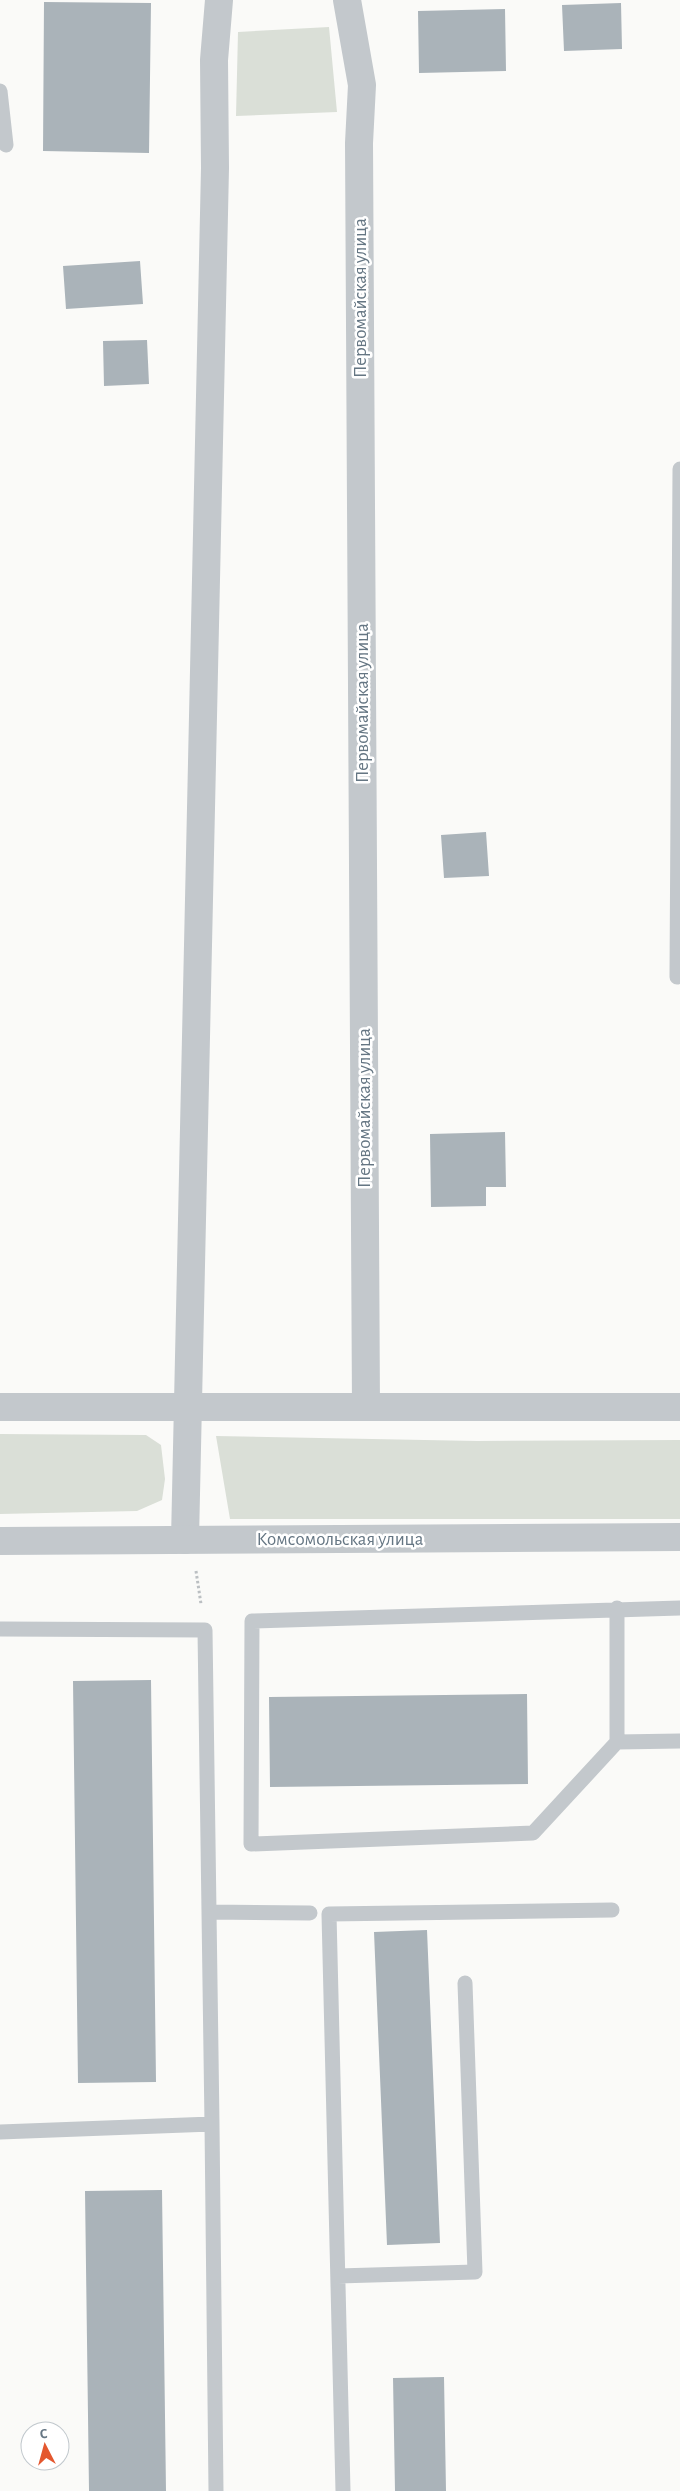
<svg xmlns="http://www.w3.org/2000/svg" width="680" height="2491" font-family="'Alegreya Sans',sans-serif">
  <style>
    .green { fill: #dadfd7 }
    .building { fill: #aab3b9 }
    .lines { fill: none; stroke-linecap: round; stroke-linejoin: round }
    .path { stroke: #bbbfc2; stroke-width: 3; stroke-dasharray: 2.5 2.5; stroke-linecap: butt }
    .service { stroke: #c3c8cc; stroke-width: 15 }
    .minor { stroke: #c3c8cc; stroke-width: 28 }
    .tertiary { stroke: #c3c8cc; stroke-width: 28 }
    .labels { text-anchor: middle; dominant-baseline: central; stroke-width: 5; stroke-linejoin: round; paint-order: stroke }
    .street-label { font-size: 19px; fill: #657683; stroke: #fff }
  </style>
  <rect width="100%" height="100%" fill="#fafaf8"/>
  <path class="green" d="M329,27L337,112L236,116L238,32Z
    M0,1434L146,1435L161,1445L165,1479L162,1500L137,1511L0,1514Z
    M216,1436L477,1441L680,1440V1519H230Z"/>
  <path class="building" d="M44,2L151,3L149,153L43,151Z
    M621,3L622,49L564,51L562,5Z
    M505,9L506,71L419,73L418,11Z
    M140,261L143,304L66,309L63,266Z
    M147,340L149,384L104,386L103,341Z
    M486,832L489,876L444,878L441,835Z
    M505,1132L506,1187H486V1206L431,1207L430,1134Z
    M151,1680L156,2082L78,2083L73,1681Z
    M527,1694L528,1784L270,1787L269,1697Z
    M427,1930L440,2243L387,2245L374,1932Z
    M162,2190L166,2491H89L85,2191Z
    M444,2377L446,2491H395L393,2378Z"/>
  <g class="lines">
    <path class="path" d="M196,1571L201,1604"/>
    <path class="service" d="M0,91L6,145
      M677,977L680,469
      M617,1608V1742L533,1833L251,1844L252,1621L680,1608
      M0,1629L205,1630L212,2124
      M617,1742L680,1741
      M209,1912L310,1913
      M0,2132L212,2124L216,2491
      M338,2276L475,2272L465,1983
      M343,2491L329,1914L612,1910"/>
    <path class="minor" d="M347,0L362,85L359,143L366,1407
      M185,1540L215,168L214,60L219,0"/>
    <path class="tertiary" d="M0,1407H680
      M0,1541L680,1537"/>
  </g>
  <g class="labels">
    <g class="street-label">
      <text transform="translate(360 298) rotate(-90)">Первомайская улица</text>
      <text transform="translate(362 703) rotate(-90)">Первомайская улица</text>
      <text transform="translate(364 1108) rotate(-90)">Первомайская улица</text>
      <text x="340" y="1539">Комсомольская улица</text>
    </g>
  </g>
  <g transform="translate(45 2446) rotate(354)"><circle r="24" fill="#ffffff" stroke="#c1c8cd"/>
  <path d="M0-4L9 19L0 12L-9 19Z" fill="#e4572e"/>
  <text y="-8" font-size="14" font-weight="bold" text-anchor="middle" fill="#657683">С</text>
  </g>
</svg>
